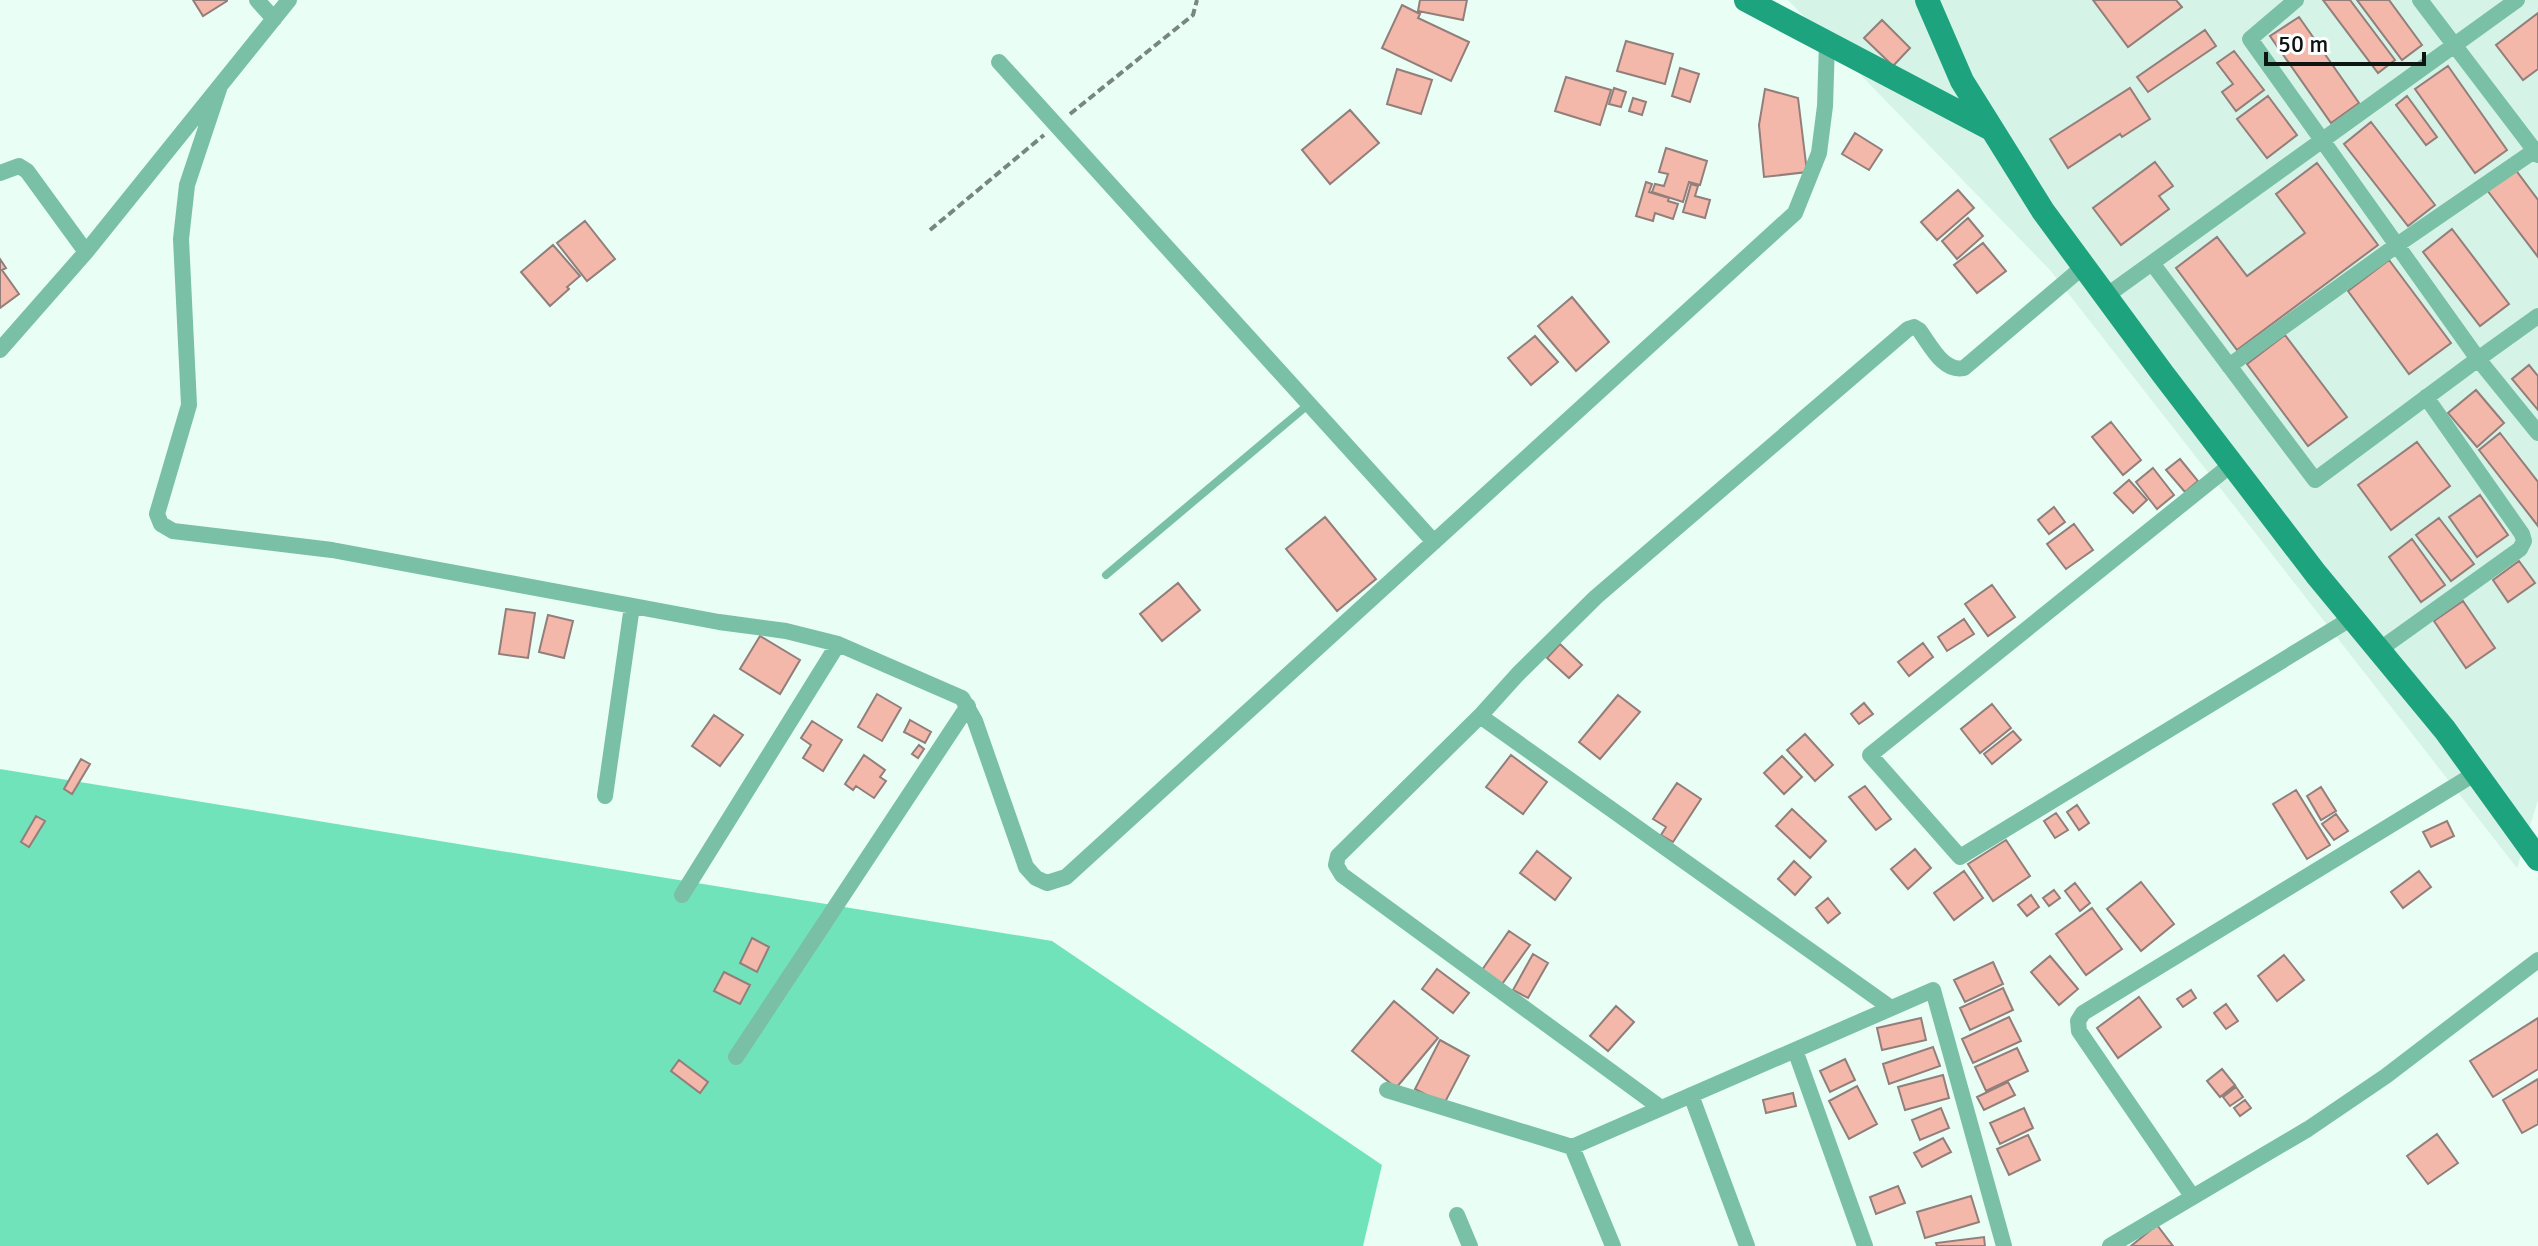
<svg xmlns="http://www.w3.org/2000/svg" width="2538" height="1246" font-family="Signika,sans-serif">
  <style>
    .built { fill: #d5f3e6 }
    .forest { fill: #71e3bb }
    .building { fill: #f3b8aa; stroke: #927e7a; stroke-width: 2 }
    .lines { fill: none; stroke-linecap: round; stroke-linejoin: round }
    .path { stroke: #778680; stroke-width: 4; stroke-dasharray: 8 4; stroke-linecap: butt }
    .lane { stroke: #7ac0a6; stroke-width: 8 }
    .street { stroke: #7ac0a6; stroke-width: 16 }
    .secondary { stroke: #1da37e; stroke-width: 24 }
  </style>
  <rect width="100%" height="100%" fill="#e9fef5"/>
  <path class="built" d="M1788,0H2538V800L2517,868L2050,270Z"/>
  <path class="forest" d="M0,769L1052,941L1382,1165L1363,1246H0Z"/>
  <path class="building" d="M193,0H227V1L203,16Z
    M1420,0H1467L1463,20L1418,11Z
    M2093,0H2176L2182,7L2128,47Z
    M2323,0H2350L2395,60L2378,73Z
    M2357,0H2389L2422,45L2402,60Z
    M1402,5L1420,14L1418,18L1469,42L1451,81L1382,48Z
    M2538,13V69L2523,80L2496,45Z
    M2299,17L2359,103L2331,123L2270,36Z
    M1882,20L1910,48L1893,66L1864,38Z
    M2205,30L2216,46L2148,92L2137,77Z
    M1626,41L1673,54L1665,84L1617,71Z
    M2234,51L2264,90L2236,111L2222,92L2233,84L2217,63Z
    M2448,66L2507,150L2475,173L2415,89Z
    M1680,68L1699,74L1690,102L1672,96Z
    M1397,69L1432,80L1421,114L1387,104Z
    M1566,77L1611,90L1600,125L1555,111Z
    M1614,88L1626,92L1621,107L1609,104Z
    M2130,88L2150,119L2122,137L2120,134L2068,168L2050,139Z
    M1765,89L1798,98L1807,172L1764,177L1759,125Z
    M2268,96L2297,135L2267,158L2237,119Z
    M2407,96L2437,137L2426,145L2396,105Z
    M1633,98L1646,102L1642,115L1629,111Z
    M1350,110L1379,143L1330,184L1302,150Z
    M2371,122L2435,205L2408,226L2344,144Z
    M1855,133L1882,150L1869,170L1842,154Z
    M1666,148L1707,161L1700,185L1689,182L1683,202L1652,192L1655,184L1664,186L1668,174L1659,172Z
    M2155,162L2173,186L2159,196L2169,209L2121,245L2093,208Z
    M2317,163L2378,245L2237,350L2176,268L2217,237L2247,276L2305,233L2276,194Z
    M2515,169L2538,200V257L2487,190Z
    M1646,182L1652,184L1649,192L1669,198L1668,201L1678,204L1673,219L1655,213L1653,221L1636,216Z
    M1691,184L1698,186L1695,196L1710,200L1705,218L1683,212Z
    M1958,190L1974,208L1937,240L1921,222Z
    M1968,218L1983,236L1957,259L1942,241Z
    M585,221L615,259L587,281L557,243Z
    M2452,229L2509,304L2480,326L2423,252Z
    M1983,243L2006,271L1977,293L1954,265Z
    M553,245L580,276L567,287L569,289L550,306L521,272Z
    M0,259L6,268L2,270L19,294L0,308Z
    M2389,260L2451,343L2409,374L2348,291Z
    M1572,297L1609,342L1576,371L1538,326Z
    M2285,335L2347,417L2308,446L2247,364Z
    M1535,336L1558,362L1531,385L1508,358Z
    M2529,365L2538,376V410L2512,379Z
    M2476,390L2504,423L2477,447L2448,413Z
    M2111,422L2141,460L2123,475L2092,437Z
    M2500,433L2538,482V526L2479,450Z
    M2417,442L2450,486L2391,530L2358,485Z
    M2180,459L2198,481L2185,492L2166,470Z
    M2153,468L2174,495L2157,509L2136,482Z
    M2129,480L2147,500L2133,513L2114,493Z
    M2480,495L2508,535L2477,557L2449,517Z
    M2054,507L2065,522L2049,534L2038,520Z
    M1325,517L1376,579L1337,611L1286,549Z
    M2439,518L2474,564L2451,581L2416,535Z
    M2074,524L2093,550L2066,569L2047,544Z
    M2412,539L2445,585L2421,602L2389,557Z
    M2519,561L2535,583L2508,602L2493,580Z
    M1178,583L1200,610L1162,641L1140,614Z
    M1992,585L2015,617L1988,636L1965,604Z
    M2463,601L2495,648L2466,668L2434,621Z
    M506,609L535,613L528,658L499,654Z
    M548,615L573,621L564,658L539,652Z
    M1964,619L1974,634L1947,651L1938,637Z
    M760,636L800,660L780,694L740,669Z
    M1923,643L1933,657L1909,676L1898,662Z
    M1560,644L1582,665L1569,678L1547,658Z
    M877,694L901,708L882,741L858,727Z
    M1618,695L1640,712L1600,759L1579,742Z
    M1864,703L1873,714L1859,724L1851,714Z
    M1992,704L2011,728L1980,753L1961,729Z
    M714,715L743,735L720,766L692,746Z
    M910,720L931,732L925,743L904,732Z
    M812,721L842,740L823,771L803,758L811,745L801,738Z
    M2013,731L2021,740L1992,764L1984,754Z
    M1805,734L1833,765L1815,781L1787,750Z
    M919,745L924,749L918,758L912,754Z
    M864,755L885,770L880,777L886,781L874,798L856,786L853,790L845,784Z
    M1511,755L1547,782L1523,814L1486,787Z
    M1782,756L1802,777L1784,794L1764,773Z
    M81,759L90,764L72,794L64,789Z
    M1677,783L1701,799L1673,842L1661,835L1666,827L1653,819Z
    M1865,786L1891,819L1876,830L1849,797Z
    M2321,787L2336,811L2321,820L2307,796Z
    M2296,790L2330,845L2307,859L2273,804Z
    M2077,805L2089,823L2079,830L2067,812Z
    M1792,809L1826,841L1810,858L1776,826Z
    M2056,813L2068,830L2055,838L2044,821Z
    M2336,814L2348,831L2334,840L2322,824Z
    M36,816L45,821L29,847L21,842Z
    M2447,821L2454,836L2431,847L2423,832Z
    M2006,840L2030,876L1993,901L1968,864Z
    M1915,849L1931,868L1908,889L1891,869Z
    M1537,851L1571,878L1555,900L1520,873Z
    M1794,861L1811,877L1795,895L1778,879Z
    M1964,871L1983,898L1954,920L1934,893Z
    M2419,871L2431,887L2403,908L2391,892Z
    M2141,882L2174,924L2141,951L2107,909Z
    M2075,883L2090,903L2080,911L2065,891Z
    M2054,890L2060,898L2049,906L2043,898Z
    M2031,895L2039,907L2027,916L2018,905Z
    M1828,898L1840,913L1828,923L1816,908Z
    M2092,908L2122,949L2086,975L2056,934Z
    M1509,931L1530,945L1502,984L1482,970Z
    M752,938L769,947L757,972L740,963Z
    M1533,954L1548,963L1528,998L1513,990Z
    M2284,955L2304,980L2277,1001L2258,976Z
    M2050,956L2078,989L2059,1005L2031,972Z
    M1993,962L2003,984L1965,1002L1954,980Z
    M1437,969L1469,993L1453,1013L1422,989Z
    M724,972L750,985L740,1004L714,991Z
    M2003,988L2013,1010L1970,1030L1960,1008Z
    M2191,990L2196,998L2183,1007L2177,999Z
    M2139,997L2161,1027L2118,1058L2097,1028Z
    M1394,1001L1438,1038L1396,1088L1352,1051Z
    M2226,1004L2238,1021L2226,1029L2214,1013Z
    M1616,1006L1634,1022L1608,1051L1590,1036Z
    M2009,1017L2021,1041L1973,1063L1962,1039Z
    M1921,1018L1926,1040L1882,1050L1877,1028Z
    M2538,1018V1069L2493,1097L2470,1061Z
    M1440,1040L1469,1056L1444,1104L1415,1089Z
    M1933,1047L1940,1066L1889,1084L1883,1064Z
    M2017,1048L2028,1071L1986,1091L1975,1067Z
    M1845,1059L1855,1080L1830,1092L1820,1071Z
    M679,1060L708,1082L700,1093L671,1071Z
    M2222,1069L2235,1085L2220,1097L2207,1081Z
    M1943,1075L1949,1098L1905,1110L1898,1087Z
    M2538,1079V1124L2522,1133L2503,1100Z
    M2008,1082L2015,1095L1984,1110L1977,1097Z
    M1857,1086L1877,1124L1849,1139L1829,1101Z
    M2236,1087L2243,1097L2230,1106L2223,1097Z
    M1793,1093L1796,1106L1766,1113L1763,1100Z
    M2245,1100L2251,1108L2240,1116L2234,1108Z
    M1941,1108L1949,1128L1920,1140L1912,1120Z
    M2024,1108L2033,1128L2000,1144L1990,1123Z
    M2437,1134L2458,1163L2428,1184L2407,1156Z
    M2028,1135L2040,1160L2009,1175L1997,1149Z
    M1943,1138L1951,1152L1922,1167L1914,1153Z
    M1898,1186L1905,1203L1876,1214L1870,1197Z
    M1971,1196L1979,1222L1925,1238L1917,1212Z
    M2157,1225L2173,1246H2131Z
    M1984,1237L1985,1246H1937L1936,1243Z"/>
  <g class="lines">
    <path class="path" d="M1070,114L1193,15L1197,0
      M930,230L1044,135"/>
    <path class="lane" d="M1106,575L1309,404"/>
    <path class="street" d="M257,0L274,19
      M2420,0L2538,155
      M999,62L1434,542
      M220,86L187,185L181,239L189,405L157,514L161,524L173,531L332,550L719,622L786,631L838,644L962,698L975,721L1026,867L1036,878L1047,883L1066,877L1795,213L1819,153L1825,106L1827,43
      M0,173L19,166L27,171L86,252
      M2152,263L2315,480L2478,359L2250,39L2296,0
      M2106,296L2517,0
      M2538,316L2478,359L2538,433
      M0,350L86,252L289,0
      M2229,366L2397,245L2534,151
      M2232,464L1870,755L1960,857L2352,618
      M2379,650L2520,549L2524,541L2522,534L2426,397
      M1480,716L1891,1008
      M605,796L632,606
      M682,895L838,644
      M1795,1050L1865,1246
      M736,1057L968,706
      M1387,1090L1572,1147
      M1691,1095L1747,1246
      M1661,1108L1342,875L1336,865L1338,856L1480,716L1517,675L1596,597L1908,329L1914,327L1919,330C1930,344 1943,373 1964,368L2084,266
      M2192,1196L2079,1031L2078,1021L2083,1013L2476,773
      M1457,1215L1470,1246
      M1613,1246L1572,1147L1933,990L2004,1246
      M2110,1246L2308,1129L2386,1076L2538,960"/>
    <path class="secondary" d="M1746,0L1991,129
      M1927,0L1962,81L2043,211L2163,374L2316,574L2445,730L2538,859"/>
  </g>
  <path d="M2266 52v12h158v-12" fill="none" stroke="#0d1512" stroke-width="4"/>
  <text x="2278" y="52" font-size="24" fill="#0d1512" stroke="#ffffff" stroke-width="6" paint-order="stroke">50 m</text>
</svg>
